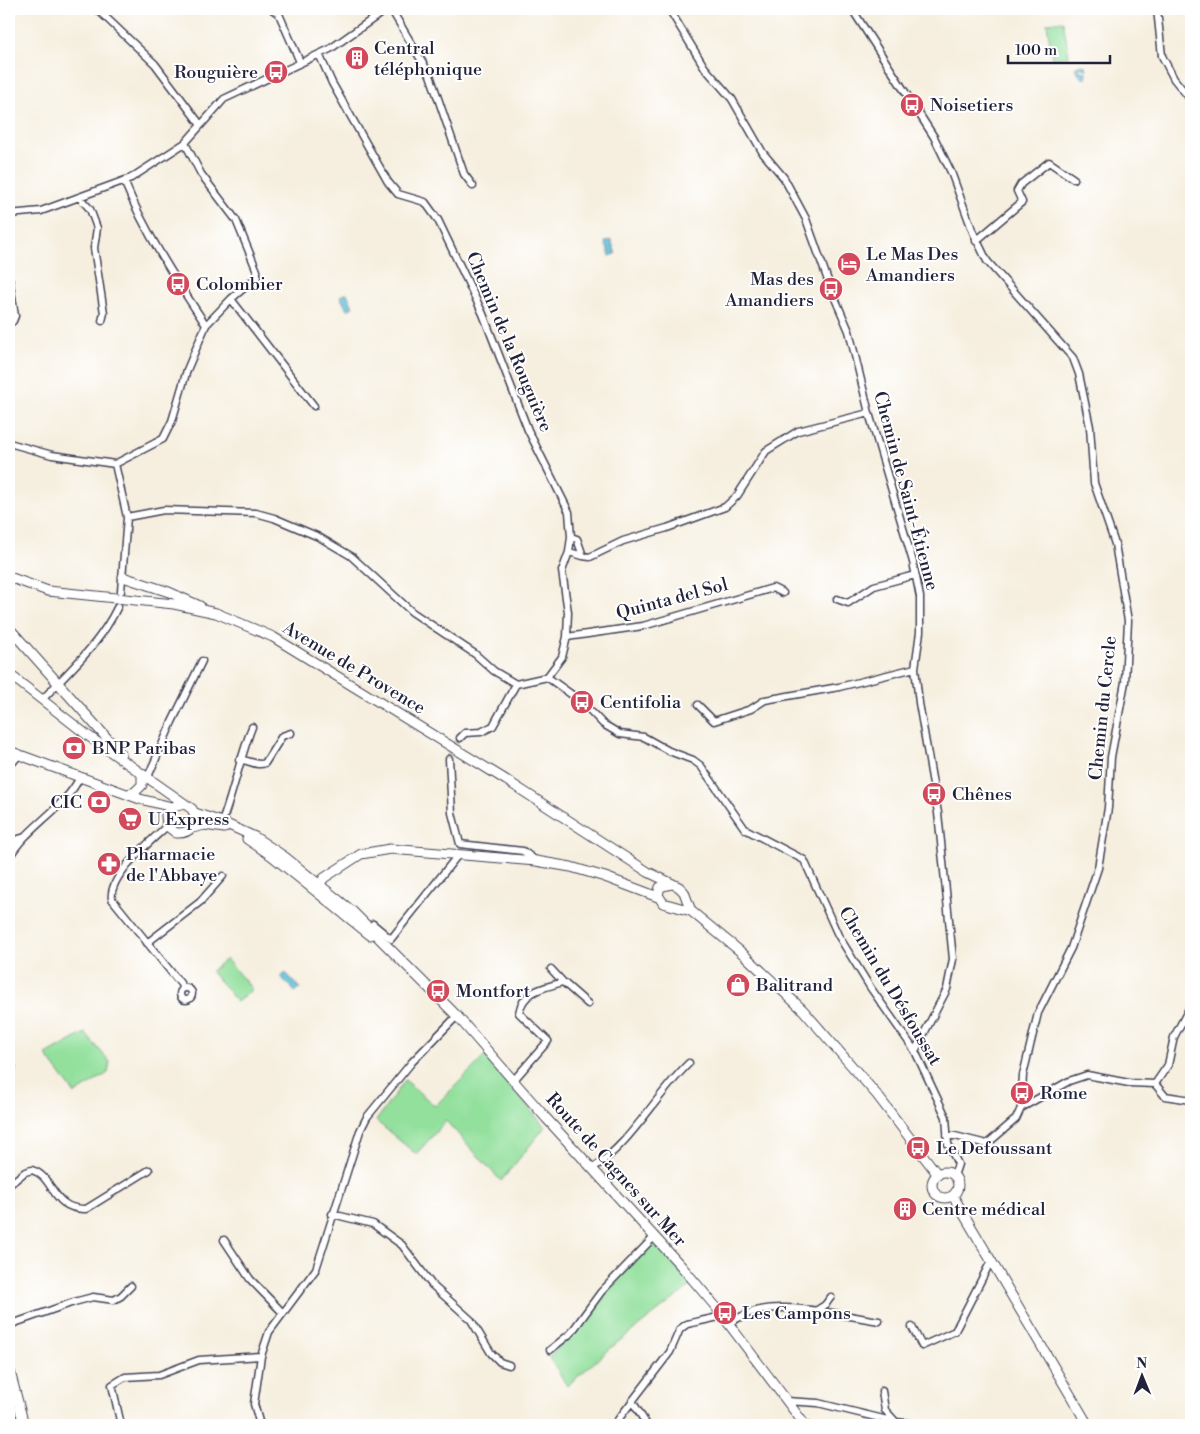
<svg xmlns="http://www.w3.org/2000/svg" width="1200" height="1434" font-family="'Libre Bodoni',serif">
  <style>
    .green { fill: #93e09d; stroke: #5a816c }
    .water { fill: #56bad5; stroke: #3c6e88 }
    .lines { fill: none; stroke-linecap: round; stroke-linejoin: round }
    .street-tunnel { stroke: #ccc6be; stroke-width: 6; stroke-dasharray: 6 3; stroke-linecap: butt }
    .street-casing { stroke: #424154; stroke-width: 9 }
    .secondary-casing { stroke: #424154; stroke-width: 11 }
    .street { stroke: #fff; stroke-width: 6 }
    .secondary { stroke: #fff; stroke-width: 9 }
    .labels { text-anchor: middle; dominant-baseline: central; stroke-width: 4; stroke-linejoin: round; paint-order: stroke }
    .poi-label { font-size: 18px; fill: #22223b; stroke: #fff; text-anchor: start }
    .street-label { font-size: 18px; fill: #22223b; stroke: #fff }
  </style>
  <rect width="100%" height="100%" fill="#fff"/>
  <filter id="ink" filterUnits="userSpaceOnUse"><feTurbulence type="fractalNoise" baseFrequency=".02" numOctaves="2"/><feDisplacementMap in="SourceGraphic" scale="10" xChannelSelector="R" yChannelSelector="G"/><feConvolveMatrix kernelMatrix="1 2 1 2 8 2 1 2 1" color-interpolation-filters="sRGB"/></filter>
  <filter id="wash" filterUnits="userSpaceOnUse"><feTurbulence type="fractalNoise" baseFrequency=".0096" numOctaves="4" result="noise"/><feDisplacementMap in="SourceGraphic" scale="20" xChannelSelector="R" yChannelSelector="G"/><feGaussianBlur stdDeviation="1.12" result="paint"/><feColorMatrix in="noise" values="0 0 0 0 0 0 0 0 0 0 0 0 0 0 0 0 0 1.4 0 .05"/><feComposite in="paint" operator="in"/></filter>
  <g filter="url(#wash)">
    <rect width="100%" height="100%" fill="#f6efdf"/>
    <path class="green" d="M1063,21L1069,56L1052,59L1047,23Z
      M226,959L252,989L237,1002L211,971Z
      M85,1033L110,1062L108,1073L75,1094L46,1055Z
      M485,1056L545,1127L501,1181L446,1121L416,1154L376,1121L405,1080L435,1106Z
      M653,1244L659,1247L692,1285L613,1346L567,1386L549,1356L573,1335L596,1303L621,1273Z"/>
    <path class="water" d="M1080,64L1086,66L1087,70L1083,67L1078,68L1080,71L1086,72V79L1081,77L1075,68Z
      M611,240L616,254L610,256L605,242Z
      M347,293L353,307L347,310L340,296Z
      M286,973L300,988L295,992L281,977Z"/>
  </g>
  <g filter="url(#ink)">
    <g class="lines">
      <path class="street-tunnel" d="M449,759L460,738"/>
      <g class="street-casing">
        <path id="street" d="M97,9L155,64L200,124
          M272,9L279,14L300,62
          M391,9L430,75L464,174L473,186
          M669,9L705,68L732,99L763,153L784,178L806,219L831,289L849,331L869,413L913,562L920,597V632L915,668L919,703L938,813L953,959L947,989L915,1051
          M852,9L934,137L951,172L973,232L987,261L1073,358L1079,374L1090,427L1094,483L1115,544L1128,621L1125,682L1111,757L1108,808L1098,868L1071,948L1038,1013L1023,1075L1021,1108L1016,1119L987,1144L955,1136H947
          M1157,9L1162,56L1174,79L1191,100
          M319,54L332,83L388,182L398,194L425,202L438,220L483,314L528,430L569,512L571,537L569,552L562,571L568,612L567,637L562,657L547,677
          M124,181C145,232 175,279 206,325
          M79,197L90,209L97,228L94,248L104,313L102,321
          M9,214L41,211L131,178L185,143L224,99L330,49L387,9
          M976,241L1022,202L1017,191L1021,184L1049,162L1074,179
          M9,278L15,316L13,321L9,324
          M231,299L314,406
          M9,443L52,455L115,464
          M115,464L163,439L172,421L187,370L206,325L231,299L257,277V271L236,220L201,174L185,143
          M115,464L127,517L121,591
          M127,517L164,510L256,513L274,518L319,537L351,556L412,612L475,654L494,671L516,684L547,677L582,702L603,724L620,734L644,737L669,751L693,760L701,766L745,829L804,860L838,935L870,987L915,1051L946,1117L948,1144L958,1164L954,1176
          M569,552L583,556L577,539L571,537
          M583,556L590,557L623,541L667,528L725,507L737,496L766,451L798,431L869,413
          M837,599L848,603L874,586L915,575
          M567,637L643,626L773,588L783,593
          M42,700C70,670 100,644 118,606
          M698,705L714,721L751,709L765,700L839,687L915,668
          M460,738L465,733L481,732L493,726L516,684
          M449,759L452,813L460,844L523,851L535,860
          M239,760C249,759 256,767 265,763L282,736L291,733
          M9,761L13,762L19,755
          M147,779L172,722L202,661
          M222,822C234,790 240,758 252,727
          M167,826C151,841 108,876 112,899L184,988
          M9,842L25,837
          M9,858C27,826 64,810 80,777
          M366,931L373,924L391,939L458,855
          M147,943L200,902L223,876
          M551,969L563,982
          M180 994a6 6 0 1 1 12 0a6 6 0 1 1-12 0Z
          M9,1058L12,1067L9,1078
          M513,1081L548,1041L519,1013C523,990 544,988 563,982L588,1004
          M1155,1084L1165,1096L1191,1100
          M1021,1108L1069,1081L1087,1075L1129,1083L1155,1084L1168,1065L1174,1037L1191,1005
          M593,1168C633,1141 655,1096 689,1063
          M9,1185L25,1172L32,1170C55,1177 51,1210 86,1209L149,1170
          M332,1214L373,1224L402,1245L432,1285L471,1320L491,1353L500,1362L509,1365
          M224,1240L250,1279L283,1313
          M814,1312L825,1305L831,1297
          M728,1323C738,1318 749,1312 760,1310C791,1303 847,1316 879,1321
          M9,1325L74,1302L93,1297L114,1300L121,1296L131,1286
          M912,1327L922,1346L955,1331L991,1261
          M550,1350L571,1333L601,1292L655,1236
          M882,1391L885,1410L895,1421
          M632,1401L647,1425
          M786,1401L818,1403L896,1422L927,1425
          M121,1425L112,1385L125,1377L159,1375L199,1360L261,1356
          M260,1425L254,1404L261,1356L269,1332L316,1269L360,1131L367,1117L412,1062L457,1016
          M614,1425L670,1352L680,1329L687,1324L723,1316"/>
      </g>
      <g class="secondary-casing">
        <path id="secondary" d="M9,577L48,591L174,604L216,613L273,637L506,780L648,872L679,887L684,892L691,911
          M123,577L169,592L200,606
          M9,628L121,754
          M9,674L87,735L192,809C200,823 190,834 176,833L167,826L166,815L172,807L185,804
          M9,751L140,799L172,807
          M127,794L135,792L142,785V776
          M195,813L222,822L255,837L285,857L352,911L457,1016L546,1118L682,1267L716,1307L805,1425
          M192,828L205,825L224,828
          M247,839L272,856L370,935
          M672,884L660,887L658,895L663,903L691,911L741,952L803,1010L877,1095L938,1175
          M319,885L324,878L361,854L390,849L536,861L571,867L605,877L658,897
          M932 1185a13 13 0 1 1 26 0a13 13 0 1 1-26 0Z
          M953,1196L1088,1425
          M9,1368L24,1425"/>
      </g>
      <use href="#street" class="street"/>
      <use href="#secondary" class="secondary"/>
    </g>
  </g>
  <defs>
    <g id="building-disc" transform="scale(1.25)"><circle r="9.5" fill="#d1495b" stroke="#fff"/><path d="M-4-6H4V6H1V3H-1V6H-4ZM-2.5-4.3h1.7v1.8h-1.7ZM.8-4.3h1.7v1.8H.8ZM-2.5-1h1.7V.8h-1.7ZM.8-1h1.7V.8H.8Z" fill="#fff"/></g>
    <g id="bus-disc" transform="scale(1.25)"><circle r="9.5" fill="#d1495b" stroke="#fff"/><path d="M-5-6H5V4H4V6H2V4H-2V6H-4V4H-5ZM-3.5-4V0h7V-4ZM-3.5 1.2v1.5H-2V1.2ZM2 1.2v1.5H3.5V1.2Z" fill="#fff"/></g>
    <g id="hotel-disc" transform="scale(1.25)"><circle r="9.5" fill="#d1495b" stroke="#fff"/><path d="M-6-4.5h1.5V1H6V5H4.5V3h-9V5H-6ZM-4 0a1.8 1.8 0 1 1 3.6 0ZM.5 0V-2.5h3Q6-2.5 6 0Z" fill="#fff"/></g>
    <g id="bank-disc" transform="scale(1.25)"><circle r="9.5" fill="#d1495b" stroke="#fff"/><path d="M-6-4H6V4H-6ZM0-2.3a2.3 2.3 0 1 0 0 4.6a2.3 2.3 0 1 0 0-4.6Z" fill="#fff"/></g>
    <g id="supermarket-disc" transform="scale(1.25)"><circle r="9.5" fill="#d1495b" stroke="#fff"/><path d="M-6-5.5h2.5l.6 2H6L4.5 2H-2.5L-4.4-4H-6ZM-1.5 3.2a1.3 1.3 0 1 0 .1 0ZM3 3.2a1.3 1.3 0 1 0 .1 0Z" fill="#fff"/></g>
    <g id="pharmacy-disc" transform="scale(1.25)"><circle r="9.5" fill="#d1495b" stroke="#fff"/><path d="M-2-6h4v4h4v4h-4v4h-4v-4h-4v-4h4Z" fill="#fff"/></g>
    <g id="shop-disc" transform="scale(1.25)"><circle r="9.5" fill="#d1495b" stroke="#fff"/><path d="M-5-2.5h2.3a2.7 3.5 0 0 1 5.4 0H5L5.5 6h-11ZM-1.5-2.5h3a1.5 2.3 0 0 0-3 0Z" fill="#fff"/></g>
  </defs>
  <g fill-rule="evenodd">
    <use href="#building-disc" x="357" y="58"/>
    <use href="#bus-disc" x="276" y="72"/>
    <use href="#bus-disc" x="912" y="105"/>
    <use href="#hotel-disc" x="849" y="264"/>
    <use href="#bus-disc" x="178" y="284"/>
    <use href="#bus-disc" x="831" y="289"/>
    <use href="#bus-disc" x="582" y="702"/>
    <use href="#bank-disc" x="74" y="748"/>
    <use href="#bus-disc" x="934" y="794"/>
    <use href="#bank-disc" x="99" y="802"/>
    <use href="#supermarket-disc" x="130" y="819"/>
    <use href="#pharmacy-disc" x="109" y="864"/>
    <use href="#shop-disc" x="738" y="985"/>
    <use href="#bus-disc" x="438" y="991"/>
    <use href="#bus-disc" x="1022" y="1093"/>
    <use href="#bus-disc" x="918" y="1148"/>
    <use href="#building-disc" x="905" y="1209"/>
    <use href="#bus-disc" x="725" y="1313"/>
  </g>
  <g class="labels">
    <g class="poi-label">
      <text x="374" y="48">Central<tspan x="374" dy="21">téléphonique</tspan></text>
      <text x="258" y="72" text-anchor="end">Rouguière</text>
      <text x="930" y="105">Noisetiers</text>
      <text x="866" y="254">Le Mas Des<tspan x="866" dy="21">Amandiers</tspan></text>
      <text x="814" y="279" text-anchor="end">Mas des<tspan x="814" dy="21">Amandiers</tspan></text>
      <text x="196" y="284">Colombier</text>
      <text x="600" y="702">Centifolia</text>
      <text x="92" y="748">BNP Paribas</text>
      <text x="952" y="794">Chênes</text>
      <text x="82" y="802" text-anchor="end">CIC</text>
      <text x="148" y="819">U Express</text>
      <text x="126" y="854">Pharmacie<tspan x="126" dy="21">de l'Abbaye</tspan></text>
      <text x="756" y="985">Balitrand</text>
      <text x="456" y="991">Montfort</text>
      <text x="1040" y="1093">Rome</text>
      <text x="936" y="1148">Le Defoussant</text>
      <text x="922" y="1209">Centre médical</text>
      <text x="742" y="1313">Les Campons</text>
    </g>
    <g class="street-label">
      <text transform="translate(509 342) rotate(67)">Chemin de la Rouguière</text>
      <text transform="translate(906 491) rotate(75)">Chemin de Saint-Étienne</text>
      <text transform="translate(672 599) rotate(-15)">Quinta del Sol</text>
      <text transform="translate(354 668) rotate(31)">Avenue de Provence</text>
      <text transform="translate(1103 708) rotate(-84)">Chemin du Cercle</text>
      <text transform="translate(890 986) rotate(59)">Chemin du Désfoussat</text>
      <text transform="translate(616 1170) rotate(48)">Route de Cagnes sur Mer</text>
    </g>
  </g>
  <rect width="1200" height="1434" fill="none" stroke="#fff" stroke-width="30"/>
  <g transform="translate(1142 1376) rotate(359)" stroke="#ffffff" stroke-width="4" paint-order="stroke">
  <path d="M0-4L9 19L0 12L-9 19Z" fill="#22223b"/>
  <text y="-8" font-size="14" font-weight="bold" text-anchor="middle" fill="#22223b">N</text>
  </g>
  <path d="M1008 55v8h102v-8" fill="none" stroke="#22223b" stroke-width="2.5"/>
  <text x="1015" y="55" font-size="15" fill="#22223b" stroke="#ffffff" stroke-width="4" paint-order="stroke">100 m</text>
</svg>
